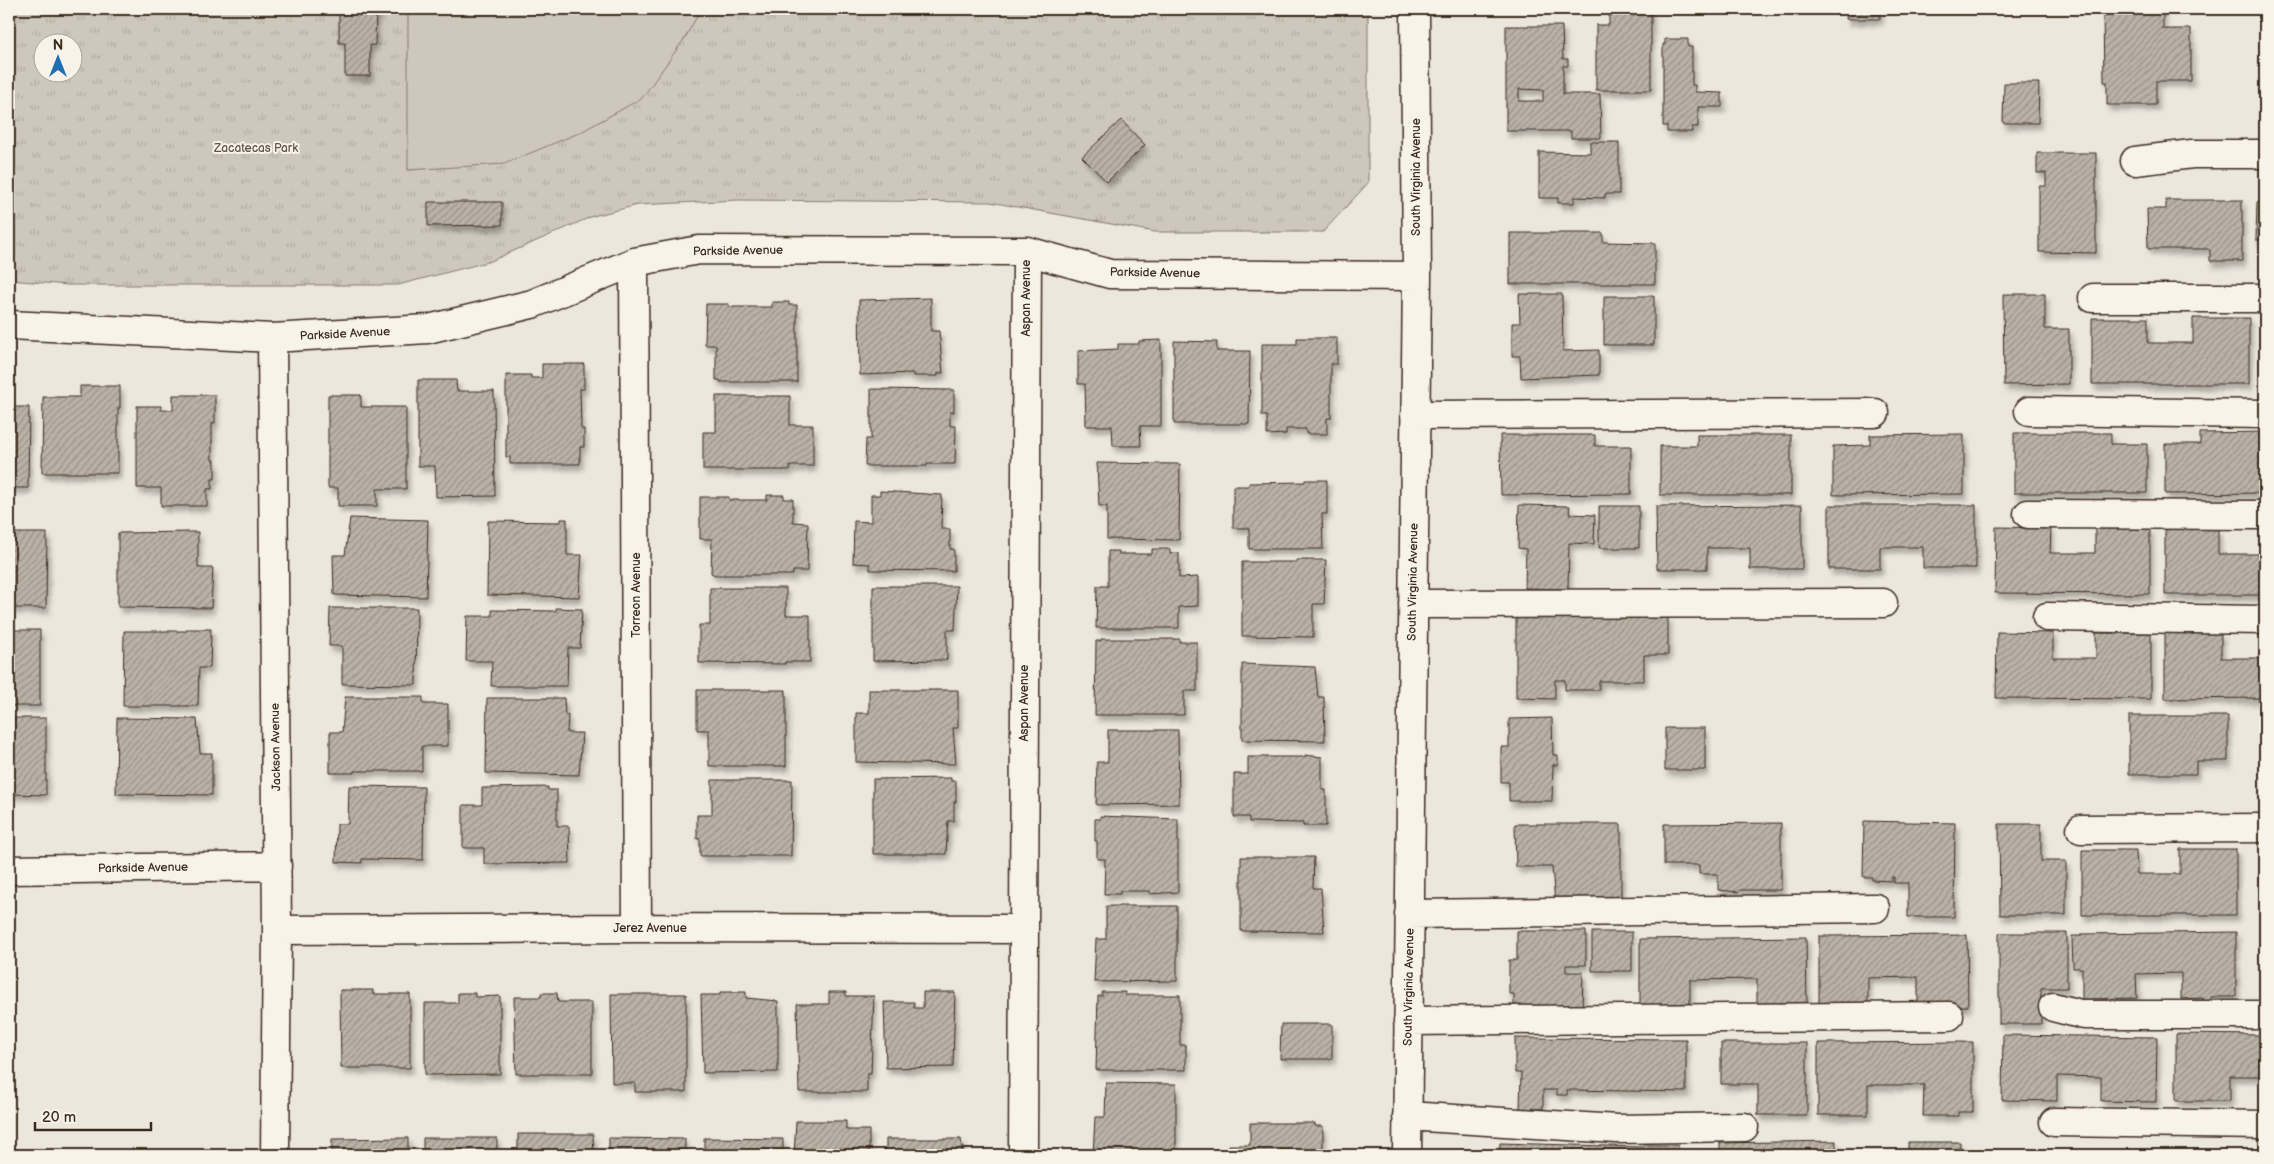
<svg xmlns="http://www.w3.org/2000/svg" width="2274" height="1164" font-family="'Balsamiq Sans',sans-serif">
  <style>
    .grass { fill: url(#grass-tufts); stroke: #84796d; fill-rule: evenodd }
    .pitch { fill: #cec8bc; stroke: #84796d }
    .building { fill: url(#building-hatch); stroke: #3b2a1e; fill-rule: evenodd; filter: url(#shadow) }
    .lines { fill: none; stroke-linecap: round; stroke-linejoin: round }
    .minor-casing { stroke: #3b2a1e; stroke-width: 31 }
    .minor { stroke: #f7f3e8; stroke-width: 28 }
    .labels { text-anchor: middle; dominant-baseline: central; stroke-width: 4; stroke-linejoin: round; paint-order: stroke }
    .park-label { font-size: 12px; fill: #605246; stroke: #f7f3e8 }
    .street-label { font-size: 12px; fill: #3b2a1e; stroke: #f7f3e8 }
  </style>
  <defs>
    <pattern id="grass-tufts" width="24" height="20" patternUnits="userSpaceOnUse" patternTransform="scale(1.25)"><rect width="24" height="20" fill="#cec8bc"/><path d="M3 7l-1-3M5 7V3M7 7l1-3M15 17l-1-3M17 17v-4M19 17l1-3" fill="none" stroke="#b2aca1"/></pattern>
    <pattern id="building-hatch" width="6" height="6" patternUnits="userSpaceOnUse" patternTransform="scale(1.25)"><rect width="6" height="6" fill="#bab2a7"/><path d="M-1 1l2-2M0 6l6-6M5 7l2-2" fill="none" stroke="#989187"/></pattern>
    <filter id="shadow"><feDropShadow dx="3" dy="5.5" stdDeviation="2.5" flood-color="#0004"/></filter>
  </defs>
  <rect width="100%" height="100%" fill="#ece7dc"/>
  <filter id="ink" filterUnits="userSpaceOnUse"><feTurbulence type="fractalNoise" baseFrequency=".02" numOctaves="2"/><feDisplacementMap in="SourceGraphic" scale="10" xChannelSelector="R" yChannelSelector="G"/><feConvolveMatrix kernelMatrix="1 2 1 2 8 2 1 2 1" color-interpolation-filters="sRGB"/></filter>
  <g filter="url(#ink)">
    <path class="grass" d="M9,9H1368V183L1323,232H1155L990,202L738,200L638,205L593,216L491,261L398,285H68L9,280ZM42,42H72V72H42Z"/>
    <path class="pitch" d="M408,9H701L685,38L642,98L581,132L504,164L408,170Z"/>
    <path class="building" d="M339,9H376L375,45H370V76H345V43H339Z
      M1609,9H1651V90H1596V25H1609Z
      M1847,9H1880V19H1846Z
      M2103,9H2163V29H2191V81H2156V105H2107V82H2104Z
      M1506,26H1562L1563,59H1568V66H1563V94H1600L1601,138H1571V131H1506ZM1519,89L1543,90V101H1519Z
      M1665,39H1688V47H1692V85H1695V92L1722,93V107H1698V127H1692V132H1667V126H1663V44H1665Z
      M2004,83H2039L2038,123H2003Z
      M1121,120L1145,145L1107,182L1082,157Z
      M1590,142H1619V194H1605V198L1574,197V203H1558V198H1539V152L1590,153Z
      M2037,153H2096V253L2039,252V186H2046V173H2037Z
      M2166,200H2242V261H2210V249H2148L2147,209H2166Z
      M428,202H502V225L428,226Z
      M2257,202H2265V240H2256Z
      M1510,233H1603V242L1655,243V284H1510Z
      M1519,294H1562L1563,351L1599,350V375L1521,378L1520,356H1512V323H1520Z
      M2003,294H2045V329H2069V384L2004,385Z
      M1604,296H1654V345H1604Z
      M931,298V331H939L943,373H938V376H913V373L860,375L859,300Z
      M772,302H789V305H797V382H720V380H716V345H705L706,304H729V307H772Z
      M2092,318H2148V343H2193V318H2249V384H2092Z
      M1297,338H1337V364H1331V418H1327V434H1306V429H1286V434L1267,435V416H1262V344H1297Z
      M1161,340V426H1140L1141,446H1113L1112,426H1086L1085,384H1078V351L1118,349V344H1139V341Z
      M1174,341L1217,342V351H1250L1249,424H1174Z
      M542,364H584V389H580L581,429H584V447H580V464H510V457H506V375H531V378H542Z
      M418,380H456L457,391H494L495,496L436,497L435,466H418Z
      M80,386H120V408H118V473H42L43,397H80Z
      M871,389L954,390V412H950V426H956L955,464H927V466H865L866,439H871Z
      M173,395H215V423H212V460H215V479H212V489H207V506H161V488H137V406H161V410H173Z
      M328,395H361V407H406V489H377V506H338V488H328Z
      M716,396H790V425H813V466H790V470H703V432H716Z
      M9,407H29L28,488H9Z
      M2265,432V493L2165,494V444H2200V433Z
      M2014,433H2111V444H2147V493H2014Z
      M1964,434V494L1833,495V446L1870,445V435Z
      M1500,435H1595V446H1631V494L1501,495Z
      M1697,435H1791V495H1660V446H1697Z
      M1097,463L1180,464L1179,540L1107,539V506H1099Z
      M1305,480H1327V514H1322L1323,549H1249V528H1233V486H1249V483L1305,482Z
      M880,491L942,495L941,529H950V549H954V571L870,570V564L853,563L854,521L871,522V495H880Z
      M767,495H784V499H793V522L808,523L807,571H793V575H715L711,573L712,539H700V497H729V500H767Z
      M1519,505L1570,506L1569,514L1595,515L1594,544L1569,543L1568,589L1525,588L1526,549L1518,548Z
      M1802,505V569H1750V548H1707V569H1657L1656,506Z
      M1829,505H1976V568H1923V547H1880V569H1829Z
      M1599,506H1639V548H1599Z
      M350,518L428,520L426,597L334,595L333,555H345Z
      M561,519H567V555H582L579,597L487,595L488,521L561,522Z
      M1996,527L2051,528L2050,553H2095V528L2150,529V594L1995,593Z
      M2165,529H2218V554H2261L2262,529H2265V595H2165Z
      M192,532H198V568H213L211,608L118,607V533Z
      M9,533H47L46,608H9Z
      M1152,549H1170V554L1179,553V578L1198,577V606L1179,607V628H1096L1097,586H1108V551H1119V554H1152Z
      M1297,560H1326L1324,604H1313V637L1242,636V562H1297Z
      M873,586H957L955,630H947V660L873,661Z
      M710,588H786V615H810V662H785V664L699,663V625H710Z
      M330,608H417L416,685L342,684V646H329Z
      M556,608L582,609L580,648H568L567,686H491L492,661H466L467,616H492V610L556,611Z
      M1516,617H1668V655H1644V681H1599V690H1565V680H1555V699L1516,698Z
      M187,629H211L210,668H199L198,706H123L124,631H187Z
      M9,630H40V706H9Z
      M1997,632L2053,633V658H2096V633H2151V699L1996,698Z
      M2165,633H2221V658H2265V633V698L2165,699Z
      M1101,639H1180V642H1197V691H1184V715H1095L1096,641H1101Z
      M1242,664L1315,667L1318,697H1324L1325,741L1242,740Z
      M697,690H786V766H709V730H697Z
      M869,690H958V728H953L956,764L856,762V713H869Z
      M345,697H423V704H448V746H422V771H354V773H330V732H342Z
      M487,698H564L565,715H568L567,733H582L579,775L486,773Z
      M2129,716H2228V761H2196V774H2129Z
      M9,718H46V795L9,794Z
      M117,718L197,719L200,753H212V795L116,794Z
      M1552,718L1553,755H1558V765H1553L1552,801H1509V782H1501V747H1509V719Z
      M1665,728H1705V770H1665Z
      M1108,730H1178L1179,804L1096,805L1097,762H1108Z
      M1305,755L1322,757V790H1326V826H1303V823L1249,822V817H1234V774H1248V757H1305Z
      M951,778V781H956V802H954V821H948L946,854H873V779Z
      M712,780H792L791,856H700V839H697V815H712Z
      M349,786L424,787L423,860L362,859V863L336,862L337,824H348Z
      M548,787V790H557V826H569L570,863L484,864V848H463V805H482V788Z
      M1100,816L1178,819V892L1150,894V891H1120V894H1104L1105,859H1097V841H1095V819H1100Z
      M1864,821L1955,823L1954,917H1908V883H1894V877H1892V881L1872,880V877H1863Z
      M1781,823V890H1740L1738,892L1718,890V874H1699V865H1664V824Z
      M1515,824H1621V903H1555L1552,867H1516Z
      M1999,824H2041V861H2066V915H2000Z
      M2180,849H2236V915H2082V850H2136L2137,874H2180Z
      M1241,857H1314L1313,888H1321L1324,932L1241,931Z
      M2265,873V914H2261L2260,874Z
      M1106,906H1177V981L1094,982L1096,939H1106Z
      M1517,931H1586V965H1566V972H1583L1582,1015L1514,1014V994H1509V960H1517Z
      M1592,932H1632V971H1592Z
      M2236,932V997H2211V1000L2203,1001V998L2181,999V973L2136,974L2137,998L2082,999V968H2073L2072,936H2081V934Z
      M1999,933H2067V988H2041V1024H1999Z
      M1967,935L1968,1006L1918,1008V977L1868,978V1008L1819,1007V936Z
      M1806,937L1807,1007L1757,1010V979L1690,980V1012L1640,1009V939Z
      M340,990H373V994H410V1068H341Z
      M720,992H746V998L778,1001V1072L703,1073L701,995H720Z
      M829,992H846V996H874L871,1074H867V1092H799L797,1004H829Z
      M923,992H955L953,1067L886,1068L884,1002H914V1008H923Z
      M1102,992H1125V995H1180V1045H1186V1070H1096L1098,996H1102Z
      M458,993H475V997L500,996V1074L425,1075V1003H458Z
      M541,993H557L558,1002H592V1074H516L514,997H541Z
      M611,994H686V1092H635V1083H612Z
      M1281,1024H1332V1059H1280Z
      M2176,1034L2265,1035V1076H2230V1101H2176Z
      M2003,1035L2157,1037L2156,1102L2101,1101V1077L2057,1076V1101L2002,1100Z
      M1515,1038L1686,1039V1092L1567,1090V1095H1557V1090H1543V1109H1520L1521,1073H1515Z
      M1973,1042V1112H1958V1116H1923L1924,1085H1868V1115H1818V1043Z
      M1721,1043H1807V1115H1758V1084H1721Z
      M1106,1083L1176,1084V1155H1093L1095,1117H1105Z
      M796,1121H846V1130H869V1155H794Z
      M1250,1123H1315V1126H1323V1155H1229V1145H1250Z
      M518,1134H593L594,1155H518Z
      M408,1138V1155H332V1139Z
      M423,1138H497V1155H423Z
      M609,1138L685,1139V1155H609Z
      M704,1138L783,1139V1155H704Z
      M886,1139H961L963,1155H886Z
      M1836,1141V1155H1720V1143Z
      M1908,1142H1960V1155H1864V1152H1908Z
      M1500,1143L1643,1147V1145H1678V1155H1499Z"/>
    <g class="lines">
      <g class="minor-casing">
        <path id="minor" d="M2135,161L2192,154H2265
          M634,262L637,928
          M2093,298H2265
          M9,325L272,338L428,329L532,304L634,262L699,250L1027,251L1110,274L1417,276
          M272,338L277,930L275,1155
          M2029,411L2265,414
          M1415,415L1875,413
          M2028,514L2265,515
          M1413,604L1883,603
          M2047,617L2265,620
          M2081,829L2265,828
          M9,870L277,866
          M1409,914L1875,908
          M277,930L637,928L1023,929
          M2053,1007L2084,1015H2265
          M1408,1021L1949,1016
          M1407,1116L1617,1129L1744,1127
          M2054,1122L2265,1125
          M1023,1155L1027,251
          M1407,1155L1417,276L1415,9"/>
      </g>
      <use href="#minor" class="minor"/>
    </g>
  </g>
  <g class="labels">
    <g class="park-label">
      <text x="256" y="148">Zacatecas Park</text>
    </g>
    <g class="street-label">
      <text transform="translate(1416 177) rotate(-90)">South Virginia Avenue</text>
      <text transform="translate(738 251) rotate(-1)">Parkside Avenue</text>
      <text transform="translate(1155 273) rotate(1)">Parkside Avenue</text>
      <text transform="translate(1026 298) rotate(-90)">Aspan Avenue</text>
      <text transform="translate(345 334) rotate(-3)">Parkside Avenue</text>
      <text transform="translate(1413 582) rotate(-89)">South Virginia Avenue</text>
      <text transform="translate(636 595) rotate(-90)">Torreon Avenue</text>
      <text transform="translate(1024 703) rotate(-90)">Aspan Avenue</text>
      <text transform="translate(276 747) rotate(-91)">Jackson Avenue</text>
      <text transform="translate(143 868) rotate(-1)">Parkside Avenue</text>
      <text x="650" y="928">Jerez Avenue</text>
      <text transform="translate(1409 987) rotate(-89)">South Virginia Avenue</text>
    </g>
  </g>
  <rect width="2274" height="1164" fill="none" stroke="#f7f3e8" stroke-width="30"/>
  <rect x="15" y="15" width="2244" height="1134" fill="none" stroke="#3b2a1e" stroke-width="2" filter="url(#ink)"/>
  <g transform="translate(58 58)"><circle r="24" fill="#f7f3e8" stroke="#aca397"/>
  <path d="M0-4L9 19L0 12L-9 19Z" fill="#1f6fb2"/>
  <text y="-8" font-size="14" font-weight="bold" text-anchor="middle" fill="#3b2a1e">N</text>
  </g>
  <path d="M35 1122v8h116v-8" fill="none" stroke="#3b2a1e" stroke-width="2.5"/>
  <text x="42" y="1122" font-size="15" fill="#3b2a1e" stroke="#f7f3e8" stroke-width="4" paint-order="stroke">20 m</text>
</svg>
